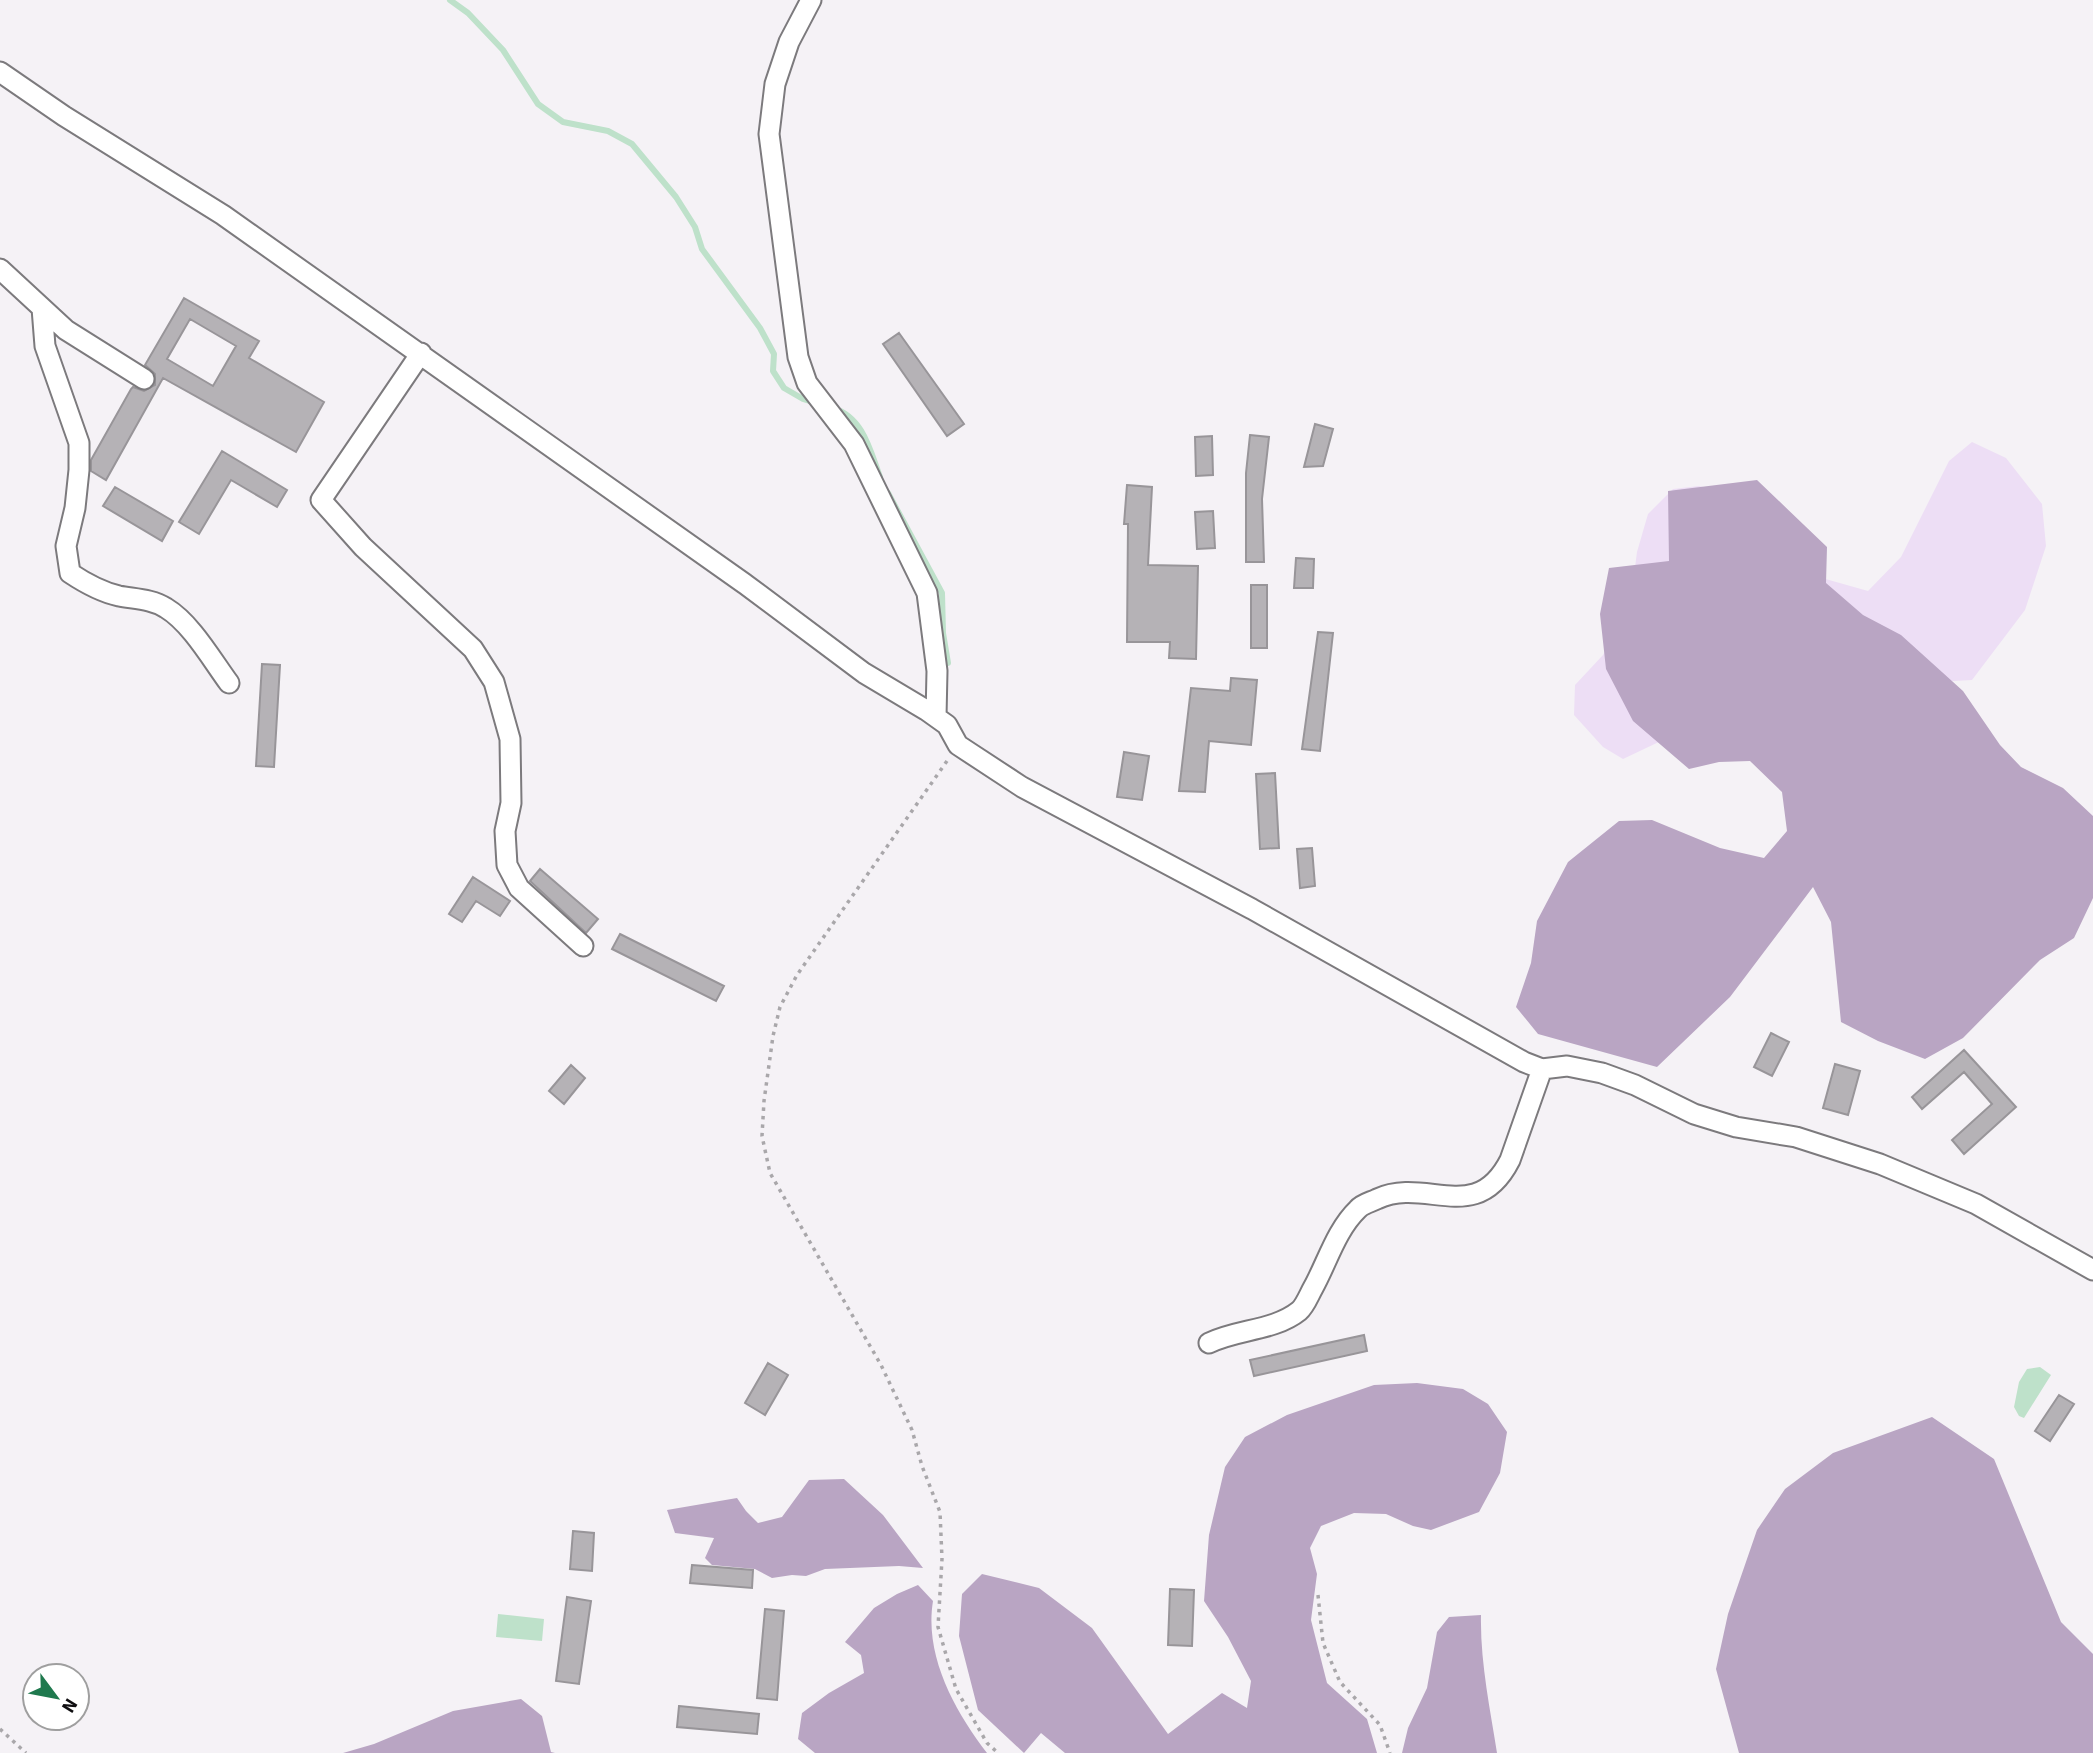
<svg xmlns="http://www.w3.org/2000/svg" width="2093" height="1753" font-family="'Source Sans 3',sans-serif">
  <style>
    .green { fill: #eddef5 }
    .forest { fill: #b9a5c3 }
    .water { fill: #bee1ca }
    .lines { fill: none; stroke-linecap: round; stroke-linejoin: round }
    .stream { stroke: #bee1ca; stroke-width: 6 }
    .building { fill: #b5b2b6; stroke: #989599; stroke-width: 2; fill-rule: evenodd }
    .minor-casing { stroke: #7c7a7d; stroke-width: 23 }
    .path { stroke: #a9a7aa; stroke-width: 3.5; stroke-dasharray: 3.5 5; stroke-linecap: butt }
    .minor { stroke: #fff; stroke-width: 19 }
  </style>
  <rect width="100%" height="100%" fill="#f5f2f6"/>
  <path class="green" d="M1972,442L2006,458L2042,504L2046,546L2025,610L1972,680L1880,685L1722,712L1623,759L1603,747L1574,715L1575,685L1603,655L1630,606L1637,552L1648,514L1673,489L1699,486L1726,492L1822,578L1868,591L1901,557L1949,461Z"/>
  <path class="forest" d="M1757,480L1827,547L1826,583L1863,615L1901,635L1963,691L2000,745L2021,767L2063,788L2093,816V898L2074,938L2040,960L1963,1038L1925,1059L1878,1041L1841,1022L1831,922L1813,887L1730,997L1657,1067L1538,1034L1516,1007L1531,963L1537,921L1568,862L1619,821L1652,820L1720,848L1764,858L1787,831L1782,792L1750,761L1719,762L1689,769L1633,721L1606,669L1600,614L1609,568L1669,561L1668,491Z
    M1417,1383L1463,1389L1488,1404L1507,1432L1500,1473L1479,1512L1431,1530L1413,1526L1386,1514L1354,1513L1321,1526L1310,1548L1317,1574L1311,1620L1327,1683L1367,1719L1377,1753H1065L1041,1733L1024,1753L978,1710L959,1636L962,1594L982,1574L1039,1588L1092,1628L1168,1734L1222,1693L1247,1708L1251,1681L1228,1637L1204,1601L1209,1535L1225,1467L1245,1437L1287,1415L1374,1385Z
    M1932,1417L1994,1459L2061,1622L2093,1654V1753H1739L1716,1669L1728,1614L1757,1530L1785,1489L1833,1453Z
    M844,1479L883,1515L923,1568L899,1566L825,1569L806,1576L792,1575L772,1578L755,1569L712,1565L705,1558L714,1538L675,1533L667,1510L737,1498L746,1511L758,1523L782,1517L809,1480Z
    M918,1585L933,1601C924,1656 955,1711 987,1753H815L798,1739L802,1713L829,1693L864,1673L861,1655L845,1642L874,1608L897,1594Z
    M1481,1615C1480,1661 1490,1708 1497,1753H1402L1408,1728L1427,1688L1437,1632L1449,1617Z
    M521,1699L542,1716L551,1752L555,1753H343L374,1744L453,1711Z"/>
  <path class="water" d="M2040,1367L2051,1375L2024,1418L2019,1416L2014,1407L2019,1382L2027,1369Z
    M498,1614L544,1619L542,1641L496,1637Z"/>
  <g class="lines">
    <path class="stream" d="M450,0L468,13L503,50L538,104L563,122L608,131L632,144L676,197L695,227L702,249L760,328L774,354L773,371L784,388L803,399L816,403
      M833,408C863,417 870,450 880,477
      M888,493L942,593L943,633L948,663"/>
  </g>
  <path class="building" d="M184,298L259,341L249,358L324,402L296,452L163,378L106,480L91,471V460L131,389L133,387L144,391L155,385V374L145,365ZM190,319L236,346L213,386L167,359Z
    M899,333L964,424L947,436L883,344Z
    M1315,424L1333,429L1323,466L1304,467Z
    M1250,435L1269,437L1262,499L1264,562H1246V473Z
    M1212,436L1213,475L1196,476L1195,437Z
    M222,451L287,490L277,507L231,480L199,534L179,522Z
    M1127,485L1152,487L1148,565L1198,566L1196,659L1169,658L1170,642H1127L1128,524H1124Z
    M115,487L173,521L162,541L103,506Z
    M1213,511L1215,548L1197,549L1195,512Z
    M1296,558L1314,559L1313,588H1294Z
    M1251,585H1267V648H1251Z
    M1318,632L1333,633L1320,751L1302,749Z
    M262,664L280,665L274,767L256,766Z
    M1231,678L1257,680L1251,745L1209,741L1205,792L1179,791L1191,688L1230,691Z
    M1124,752L1149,756L1142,800L1117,797Z
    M1275,773L1279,848L1260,849L1256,774Z
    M1312,848L1315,886L1300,888L1297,849Z
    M540,869L598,919L586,933L530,881Z
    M473,877L510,901L500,916L476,901L462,922L449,914Z
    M620,934L724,986L716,1001L612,949Z
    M1771,1033L1789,1042L1772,1076L1754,1067Z
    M1964,1050L2016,1107L1964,1154L1952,1140L1992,1104L1964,1072L1922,1109L1912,1097Z
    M1835,1064L1860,1071L1848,1115L1823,1108Z
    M571,1065L585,1078L564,1104L549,1091Z
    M1364,1335L1367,1351L1254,1376L1250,1360Z
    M768,1363L788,1375L765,1415L745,1403Z
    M2059,1395L2074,1404L2050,1441L2035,1431Z
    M573,1531L594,1533L592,1571L570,1569Z
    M692,1565L753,1570L752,1588L690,1583Z
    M1170,1589L1194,1590L1192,1646L1168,1645Z
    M567,1597L591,1601L579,1684L556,1681Z
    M765,1609L784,1611L777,1700L757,1698Z
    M679,1706L759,1714L757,1734L677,1727Z"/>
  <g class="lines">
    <g class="minor-casing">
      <path id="minor" d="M811,0L789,42L775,84L769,134L798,357L807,383L854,444L927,593L937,671L936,717
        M0,72L64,116L223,215L745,584L864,673L926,710L947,725L958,745L1022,787L1252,909L1524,1062L1542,1069L1567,1066L1602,1073L1635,1085L1694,1114L1736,1127L1796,1137L1880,1164L1976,1204L2093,1270
        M0,269L66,330L144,379
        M42,308L45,346L79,443V470L75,508L66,546L70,573C85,583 101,592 119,596C135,599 152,599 166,608C191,623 212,660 229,683
        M421,353L321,500L363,547L473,649L494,682L510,739L511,803L505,831L507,865L519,888L583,946
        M1209,1343C1237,1329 1274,1331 1299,1311C1305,1306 1309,1295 1313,1288C1327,1263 1336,1230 1358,1209C1362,1204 1371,1202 1377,1199C1426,1176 1476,1227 1510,1160L1542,1069"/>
    </g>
    <path class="path" d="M947,761L797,975L780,1007L773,1036L764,1101L762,1136L770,1173L881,1365L912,1430L922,1466L940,1512L942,1559L938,1627L956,1689L987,1743L998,1753
      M1318,1595L1323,1643L1340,1682L1380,1725L1390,1753
      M0,1729L26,1753"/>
    <use href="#minor" class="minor"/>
  </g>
  <g transform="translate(56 1697) rotate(122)"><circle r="33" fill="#ffffff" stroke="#9f9f9f" stroke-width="2"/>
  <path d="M0-5L12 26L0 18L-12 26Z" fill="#1f794e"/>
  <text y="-10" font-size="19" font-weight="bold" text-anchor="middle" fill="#0f0e10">N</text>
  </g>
</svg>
